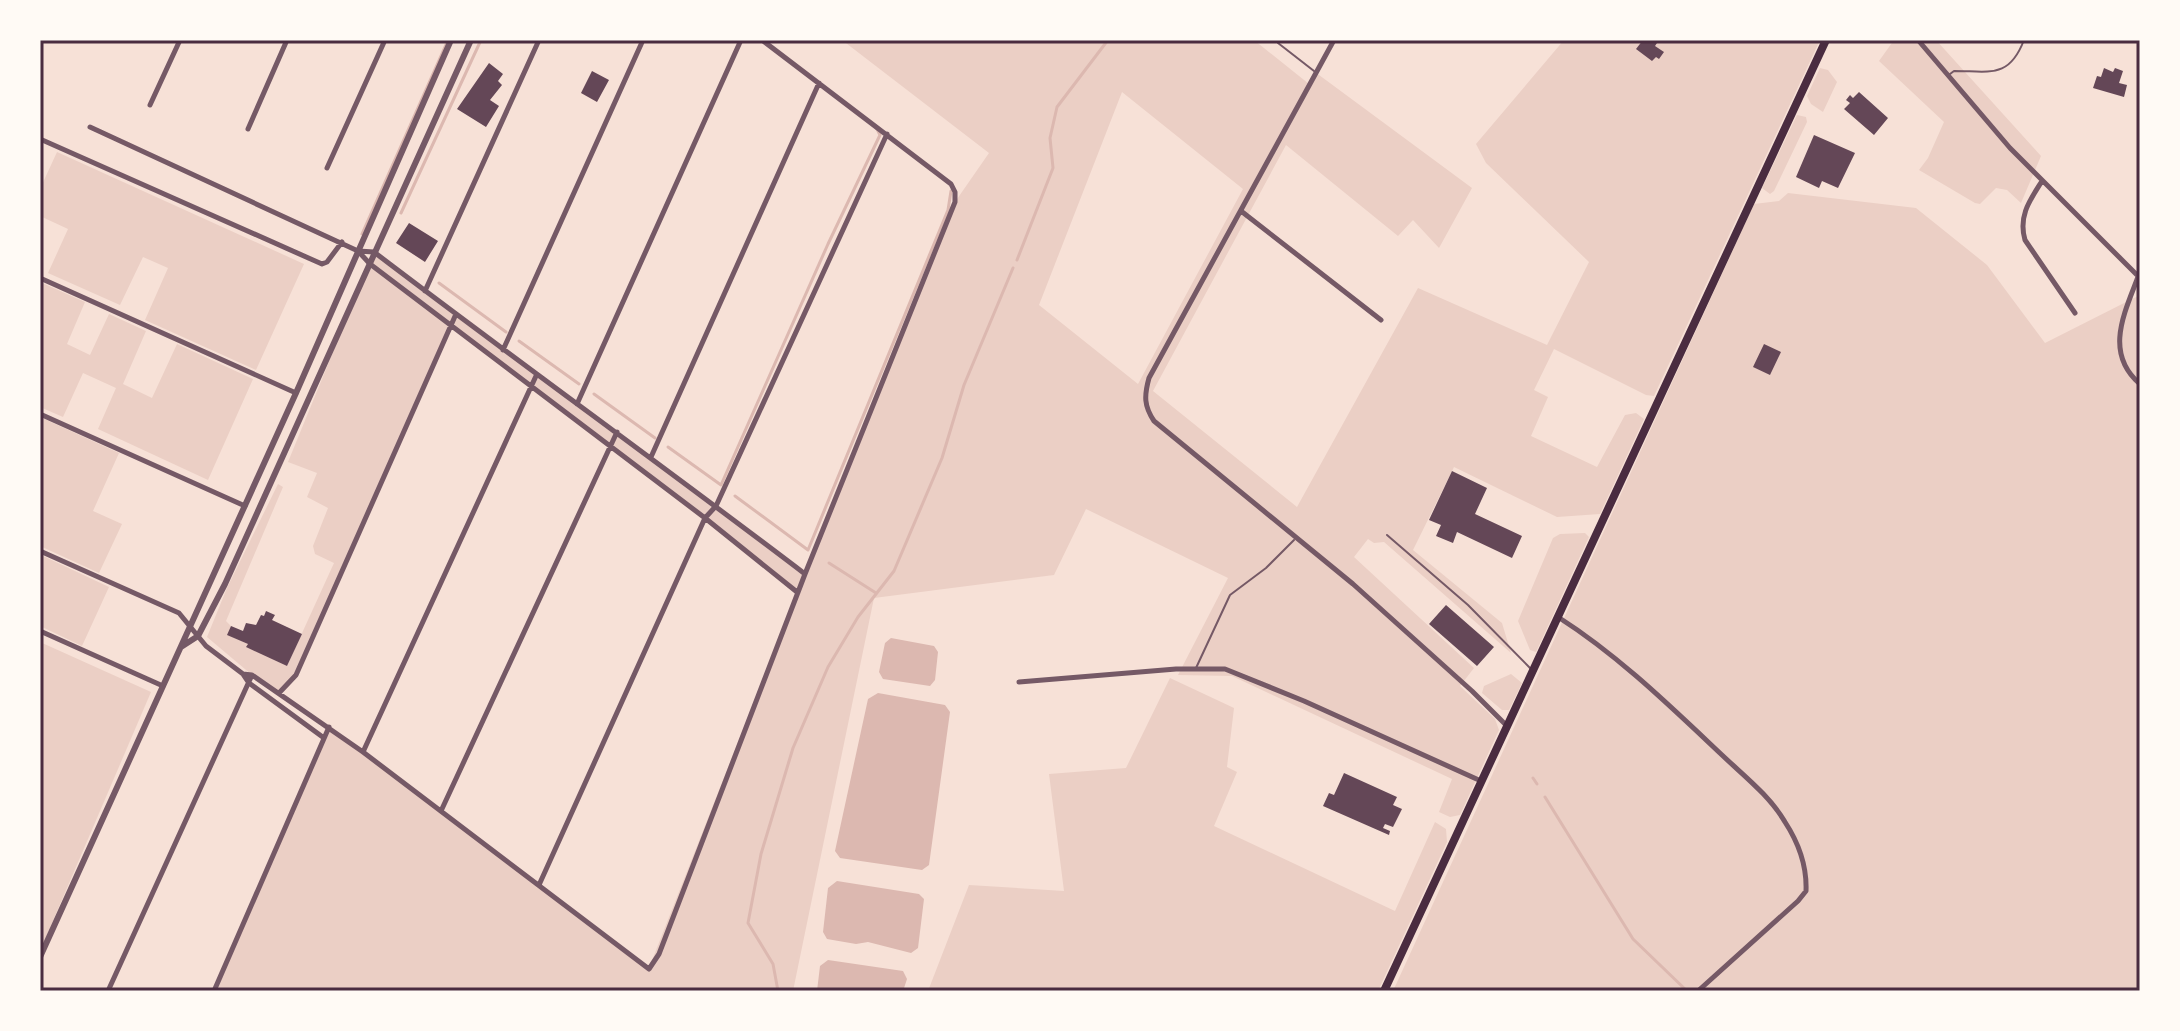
<svg xmlns="http://www.w3.org/2000/svg" width="2180" height="1031" font-family="'Source Sans 3',sans-serif">
  <style>
    .green { fill: #ebcfc5; fill-rule: evenodd }
    .water { fill: #dcb8b0 }
    .lines { fill: none; stroke-linecap: round; stroke-linejoin: round }
    .stream { stroke: #dcb8b0; stroke-width: 3 }
    .building { fill: #644757 }
    .service { stroke: #755966; stroke-width: 2 }
    .minor { stroke: #755966; stroke-width: 5 }
    .tertiary { stroke: #755966; stroke-width: 6 }
    .primary { stroke: #4a2c40; stroke-width: 8 }
    .neatline { fill: none; stroke: #4a2c40; stroke-width: 3 }
  </style>
  <rect width="100%" height="100%" fill="#f7e1d7"/>
  <path class="green" d="M842,40H1254L1309,84L1315,72L1472,188L1439,248L1413,220L1398,236L1286,145L1153,391L1297,507L1418,288L1547,345L1589,262L1486,163L1476,144L1564,40H1820L1654,396L1646,395L1554,349L1534,390L1548,397L1531,436L1597,467L1625,415L1636,413L1644,419L1600,514L1557,517L1454,467L1413,550L1502,623L1511,653L1384,542L1374,543L1368,539L1354,557L1474,668L1460,686L1495,719L1499,730L1460,815L1450,817L1439,812L1452,779L1232,676L1178,675L1228,578L1086,509L1054,575L874,598L793,991H214L329,727L649,968L797,592L451,326L296,675L279,693L252,675L207,637L227,588L278,484L283,487L226,621L231,626L228,635L248,644L247,647L287,666L334,563L315,554L313,546L328,508L307,497L317,473L288,462L374,252L804,573L955,202L989,153ZM1122,92L1243,189L1138,384L1039,305Z
    M1894,40H1936L2041,156L2021,203L2007,190L1996,188L1980,204L1975,203L1919,170L1928,158L1944,122L1879,61Z
    M1820,68L1828,70L1837,82L1823,112L1811,104L1807,96Z
    M1797,115L1806,117L1807,122L1774,191L1770,194L1762,188Z
    M57,152L304,264L256,370L145,320L168,268L143,257L120,305L48,273L68,229L40,216V189Z
    M1788,193L1916,208L1987,265L2045,343L2140,295V991H1393L1754,204L1779,201Z
    M40,282L85,302L67,344L90,355L109,314L146,331L123,384L152,398L177,344L253,379L208,480L98,429L116,388L83,373L63,417L40,407Z
    M40,417L119,453L93,511L122,524L99,573L40,546Z
    M1585,533L1589,537L1536,652L1530,650L1518,621L1553,538L1560,534Z
    M41,555L109,587L82,646L40,626Z
    M40,642L151,692L40,951Z
    M1511,674L1522,683L1509,710H1502L1482,693L1484,686Z
    M1170,678L1234,708L1227,767L1237,772L1214,826L1395,911L1435,822L1446,829L1447,842L1378,991H928L969,885L1064,891L1049,774L1126,768Z"/>
  <path class="water" d="M891,638L934,646L938,652L935,680L930,686L883,679L879,672L885,643Z
    M878,693L945,705L950,712L929,865L922,870L840,858L835,851L868,699Z
    M837,881L919,894L924,899L918,948L911,953L868,942L856,944L827,939L823,932L828,888Z
    M828,960L903,971L907,979L903,991H817L820,966Z"/>
  <g class="lines">
    <path class="stream" d="M401,213L481,40
      M362,234L448,40
      M1017,260L1053,168L1050,138L1057,107L1108,40
      M439,283L506,332
      M519,341L579,384
      M594,394L655,438
      M668,447L721,485L828,244L880,135L877,129
      M735,496L808,550L948,210L951,191
      M829,563L876,593
      M1533,778L1537,784
      M1545,797L1633,939L1687,991
      M778,991L773,964L748,923L761,854L793,748L828,667L858,617L894,571L942,458L964,385L1013,268"/>
  </g>
  <path class="building" d="M1643,40H1659L1655,46L1664,52L1659,59L1656,57L1652,61L1636,49Z
    M489,63L503,74L498,81L502,85L490,100L499,106L486,127L457,109Z
    M2104,68L2113,72L2115,68L2123,71L2119,83L2127,85L2124,97L2093,88L2097,76L2101,77Z
    M592,71L609,80L597,102L581,93Z
    M1859,92L1888,118L1874,135L1844,109L1850,103L1846,100L1850,95L1853,98Z
    M1814,135L1855,153L1838,188L1822,181L1819,188L1796,177Z
    M409,223L438,241L425,262L396,243Z
    M1764,344L1781,352L1770,375L1753,367Z
    M1452,471L1487,488L1475,514L1522,536L1512,558L1457,532L1453,543L1436,536L1441,525L1429,520Z
    M1446,605L1494,647L1477,666L1429,624Z
    M266,611L275,615L272,620L302,634L287,666L246,647L248,644L227,635L231,626L243,631L246,623L256,625L261,615L264,616Z
    M1344,773L1397,797L1393,805L1402,809L1393,827L1385,824L1383,828L1390,831L1389,835L1323,806L1329,793L1334,795Z"/>
  <g class="lines">
    <path class="service" d="M1278,43L1314,71
      M1950,74L1954,71C1990,71 2009,79 2024,40
      M1387,535L1468,605L1530,668
      M1196,668L1230,595L1266,568L1294,540"/>
    <path class="minor" d="M1334,40L1149,378C1144,396 1144,406 1154,421L1353,584L1472,691L1507,726
      M1918,40L2010,148L2140,278
      M150,105L180,40
      M90,127L358,251L370,264L705,518L797,592
      M248,129L287,40
      M40,139L322,264L327,262L342,242
      M327,168L385,40
      M2042,181C2030,200 2018,216 2025,240L2075,313
      M1241,211L1381,320
      M358,251L374,252C517,361 662,465 805,574
      M2138,277C2124,314 2104,353 2140,384
      M40,278L296,393
      M425,291L539,40
      M503,350L643,40
      M577,404L741,40
      M40,414L245,506
      M651,457L819,83
      M40,551L179,613L206,646L243,674L249,683L324,738
      M1558,617C1619,656 1670,706 1722,755C1743,775 1770,796 1785,822C1798,842 1807,867 1806,891L1798,901L1698,991
      M40,631L163,686
      M243,674L252,675L363,752L649,969L659,954L805,574L955,202V192L951,184L762,40
      M1019,682L1176,669H1225L1304,701L1481,781
      M279,693L296,675L456,314
      M363,752L536,376
      M441,811L617,432
      M539,885L705,518L716,506L887,134
      M108,991L252,675
      M214,991L329,727"/>
    <path class="tertiary" d="M181,647L198,636L225,584L471,40
      M40,957L296,393L451,40"/>
    <path class="primary" d="M1384,991L1826,40"/>
  </g>
  <rect width="2180" height="1031" fill="none" stroke="#fffaf5" stroke-width="84"/>
  <rect x="42" y="42" width="2096" height="947" class="neatline"/>
</svg>
